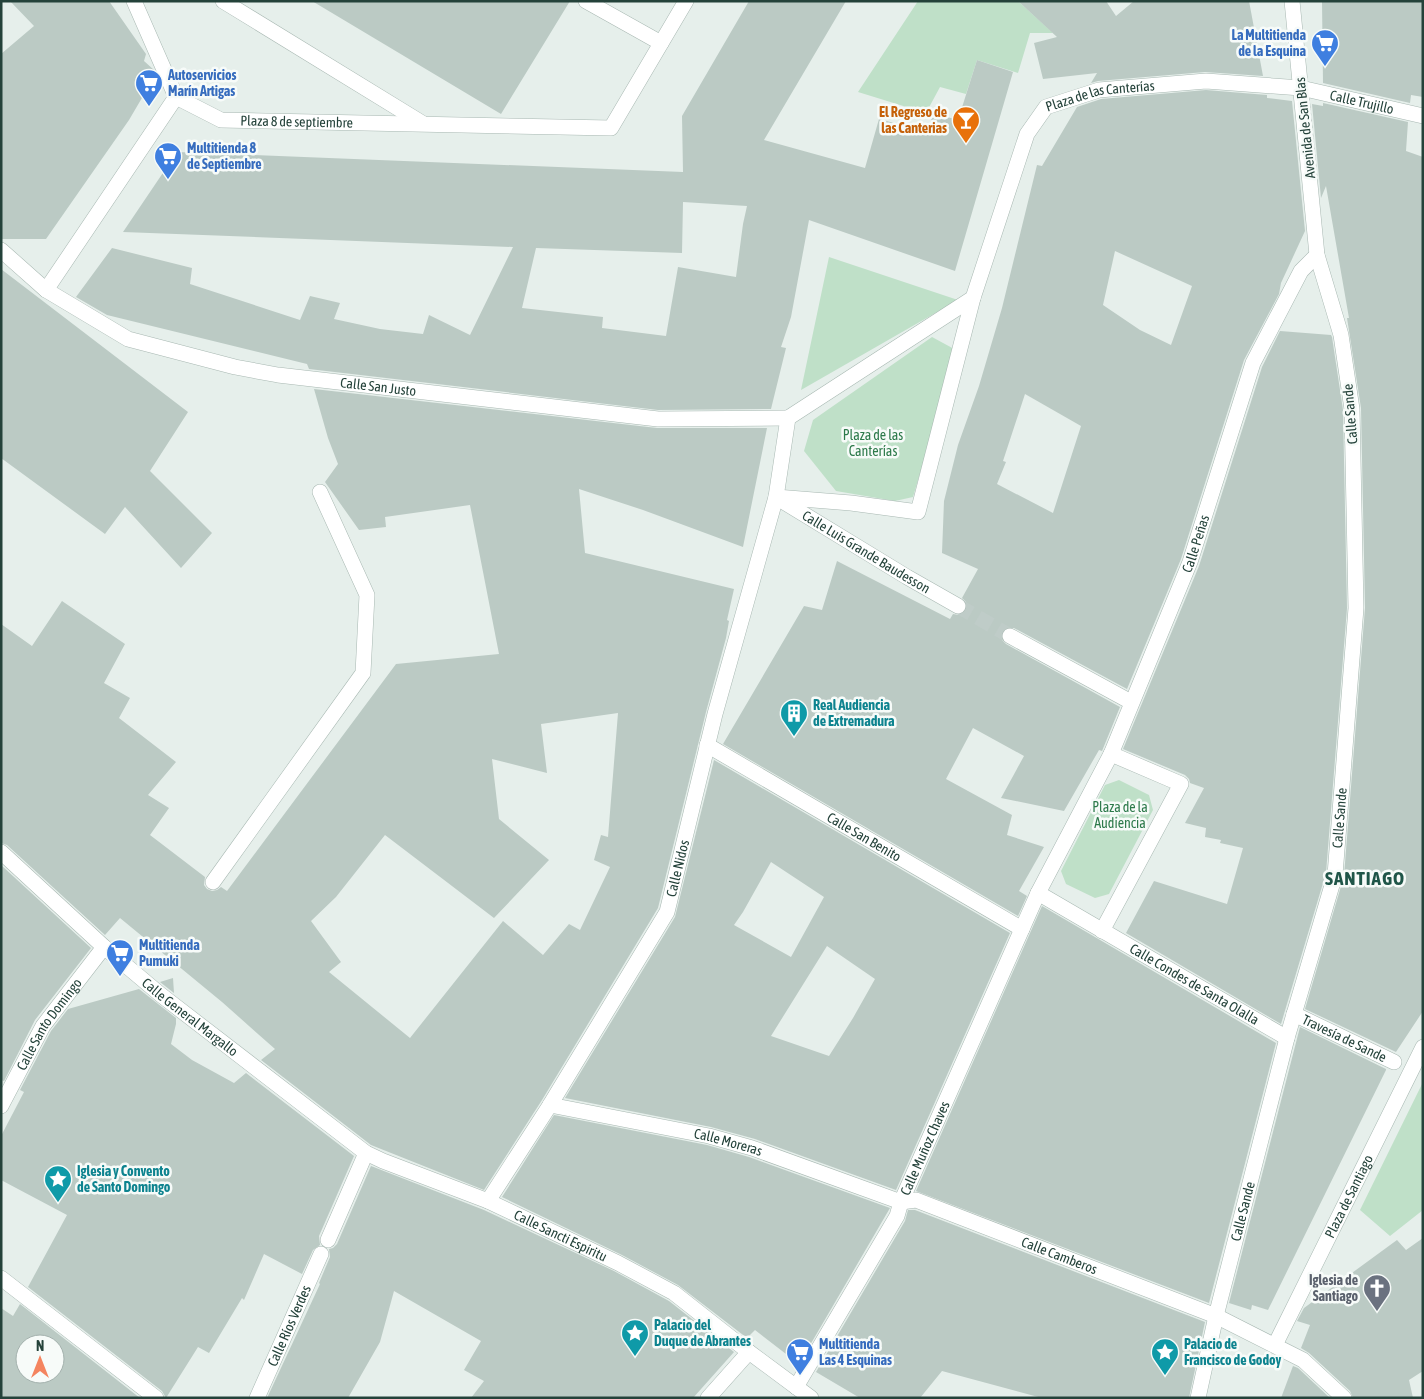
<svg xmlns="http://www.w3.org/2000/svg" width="1424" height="1399" font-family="'Asap Condensed',sans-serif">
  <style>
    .green { fill: #bfe0c8 }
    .building { fill: #bbcac4; fill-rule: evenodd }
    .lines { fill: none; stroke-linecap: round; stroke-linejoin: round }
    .minor-tunnel { stroke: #bfccc8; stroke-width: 15; stroke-dasharray: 15 8; stroke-linecap: butt }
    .minor-casing { stroke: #a8b8b2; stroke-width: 16 }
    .minor { stroke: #fff; stroke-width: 15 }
    .labels { text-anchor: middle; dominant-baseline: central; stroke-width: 5; stroke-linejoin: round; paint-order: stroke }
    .shop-label { font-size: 14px; font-weight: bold; fill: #366cbe; stroke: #f7fbf9; text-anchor: start }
    .street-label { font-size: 14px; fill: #24423a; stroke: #f7fbf9 }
    .food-label { font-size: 14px; font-weight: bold; fill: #c56008; stroke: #f7fbf9; text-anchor: end }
    .park-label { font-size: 14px; fill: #2d7a4b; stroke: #f7fbf9 }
    .culture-label { font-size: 14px; font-weight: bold; fill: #0d838f; stroke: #f7fbf9; text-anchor: start }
    .worship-label { font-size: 14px; font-weight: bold; fill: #5b616d; stroke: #f7fbf9; text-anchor: end }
    .district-label { font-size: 19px; font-weight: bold; letter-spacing: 1px; fill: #1f5548; stroke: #f7fbf9 }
  </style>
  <rect width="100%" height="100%" fill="#e6efeb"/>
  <path class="green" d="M918,1H1018L1053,33H1030L1018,73L977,60L966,94L940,87L926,113L858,92Z
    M829,257L958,300L801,390Z
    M932,337L956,350L913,497L895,501L836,491L804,451L813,420Z
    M1119,780L1149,795L1153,810L1109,894L1095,898L1066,884L1061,871L1105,785Z
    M1423,1082V1210L1390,1236L1360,1210Z"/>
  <path class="building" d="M10,1H109L146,54L144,61L154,70L156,74L129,120L46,239H1V54L34,26Z
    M312,1H570L501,114Z
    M749,1H846L764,140L865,168L879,119L928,132L933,113L958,120L977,60L1013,72L955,271L809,220L791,317L781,347L786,348L771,409L658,410L309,369L307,364L107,315L76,297L112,248L192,268L190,284L300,320L310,296L340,303L334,319L380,329L423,334L429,315L470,335L513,247L123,232L177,152L683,172L682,116ZM683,202L747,206L743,224L736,277L678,267L666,336L602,328L603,317L522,308L536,248L682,253Z
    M1018,1H1106L1116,16L1134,1H1249L1263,76L1205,72L1098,81L1091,83L1097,73L1043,79L1034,43L1057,37Z
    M1322,1H1423V97L1411,95L1410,103L1323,83Z
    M1206,90L1267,95V98L1292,101L1305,231L1281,283L1279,294L1244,360L1181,559L1127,689L1014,628H1006L1002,632V640L1006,644L1120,707L1102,751L1099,750L1064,811L1001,798L1024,756L973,728L946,779L1012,815L1007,835L1044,847L1019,891L1027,896L1018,916L723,744L804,606L822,610L837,561L950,619L953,614L959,615L966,611L967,606L966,602L962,598L978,569L942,553L944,501L958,445L979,386L1002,308L1037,165L1042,166L1077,107L1101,99ZM1115,251L1192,286L1171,345L1140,330L1103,305ZM1025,394L1081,426L1053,513L997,484L1006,462L1003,461Z
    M1323,103L1408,122L1406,151L1423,157V1011L1396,1052L1305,1009L1344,876L1365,608L1361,408L1347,318H1349L1326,186L1321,198L1312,104L1323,106Z
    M1,269L188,412L150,471L212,533L181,568L125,507L105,534L1,458Z
    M1280,331L1331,335L1332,337L1343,410L1347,608L1326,873L1281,1024L1126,933L1154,881L1227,904L1243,848L1220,843L1221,840L1205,837L1206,828L1185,823L1204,788L1190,783L1189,779L1185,775L1123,749L1199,566L1262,367Z
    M314,389L657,428H767L743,547L643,510L579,489L585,553L734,589L727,620L729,621L726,638L706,712L658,908L542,1100L484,1190L371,1145L261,1060L275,1049L222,1002L120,918L105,935L7,845L1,843V624L32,646L62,601L125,644L104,683L130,698L119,718L176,762L148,795L169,808L150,835L205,877L204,885L207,889L212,891L217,890L221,887L227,891L396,664L499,654L470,505L385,517L386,527L359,530L325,482L338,464L328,438ZM618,713L608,837L601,835L594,860L610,867L580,930L569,924L543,955L503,921L410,1038L329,972L341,962L311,921L336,897L385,835L494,918L549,860L499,819L492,759L547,773L541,724Z
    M714,760L1010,933L896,1190L755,1139L711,1127L565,1098L675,917ZM771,862L824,897L791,957L734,925L743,912ZM827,946L875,979L853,1018L829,1056L771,1036Z
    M1,865L91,948L35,1020L4,1081L1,1080Z
    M1042,906L1276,1043L1209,1303L916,1191Z
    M173,978L174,993L160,982Z
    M139,989L176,1018V1024L171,1044L192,1060L234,1083L246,1073L354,1156L319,1236L320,1245L313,1250L302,1274L264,1254L244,1300L242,1298L209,1353L198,1347L166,1398L162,1391L28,1287L67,1215L1,1180V1136L24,1092L20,1090L51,1031L68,1009Z
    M1300,1027L1386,1069V1070L1268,1310L1252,1305L1251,1310L1229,1303Z
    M554,1115L707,1145L749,1157L890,1208L799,1364L755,1330L747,1338L678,1285L622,1255L502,1197Z
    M371,1166L484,1210L614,1271L669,1301L734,1352L693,1398H471L484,1381L464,1370L481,1341L394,1291L380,1342L348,1398H267L320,1284L319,1283L330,1257L329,1249L333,1248L337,1244Z
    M908,1210H915L1205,1322L1189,1398H1042L942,1371L920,1398H860L816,1372L905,1221Z
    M1423,1238V1371L1409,1380L1413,1398H1353L1350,1391L1309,1353L1301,1348L1310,1325L1297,1321L1304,1308L1397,1240L1406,1250Z
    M20,1304L140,1398H1V1308L13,1316ZM25,1344H55V1374H25Z
    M1293,1366L1298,1368L1330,1398H1281Z"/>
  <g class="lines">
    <path class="minor-tunnel" d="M958,606L1010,636"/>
    <g class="minor-casing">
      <g id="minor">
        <path id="s1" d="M134,1L176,97L221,120L611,128L686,1"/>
        <path d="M223,1L422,123"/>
        <path d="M586,1L661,43"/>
        <path id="s2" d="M1,250L46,290L128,339L235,367L278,375L658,419L788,418"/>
        <path d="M46,290L176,97"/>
        <path d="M776,497L851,503L918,512L973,298"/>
        <path id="s3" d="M779,499L907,577L958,606"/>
        <path d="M1010,636L1131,702"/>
        <path id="s4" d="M707,745L1022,929"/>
        <path id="s5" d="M1,852L104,947L161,995L366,1153L383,1161L488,1201L618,1263L674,1293L749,1352L811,1398"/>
        <path d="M213,882L363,673L367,595L320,492"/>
        <path id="s6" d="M1038,893L1287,1038"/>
        <path d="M1102,931L1181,784L1111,754"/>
        <path id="s7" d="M1294,1014L1394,1062"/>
        <path id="s8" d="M550,1105L709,1136L752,1148L901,1202L916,1200L1216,1316L1303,1360L1344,1398"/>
        <path id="s9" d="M1,1106L43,1026L104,947"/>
        <path id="s10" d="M488,1201L550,1105L667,912L715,714L776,497L788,418L973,298L1027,134L1046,107L1099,90L1206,81L1301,88L1423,116"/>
        <path d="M328,1240L366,1153"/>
        <path d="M1,1278L156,1398"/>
        <path id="s11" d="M1275,1345L1423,1047"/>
        <path id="s12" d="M796,1387L897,1216L901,1202L1038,893L1111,754L1190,562L1253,363L1301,271L1317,255"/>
        <path id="s13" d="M257,1398L321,1254"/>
        <path d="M708,1398L749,1352"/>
        <path id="s14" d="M1198,1398L1216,1316L1287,1038L1335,875L1356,608L1352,409L1341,335L1317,255L1292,1"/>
      </g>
    </g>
    <use href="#minor" class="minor"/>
  </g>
  <defs>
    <g id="supermarket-pin" transform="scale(1.4375)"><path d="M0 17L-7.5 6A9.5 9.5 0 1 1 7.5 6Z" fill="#3f7fe0" stroke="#f7fbf9"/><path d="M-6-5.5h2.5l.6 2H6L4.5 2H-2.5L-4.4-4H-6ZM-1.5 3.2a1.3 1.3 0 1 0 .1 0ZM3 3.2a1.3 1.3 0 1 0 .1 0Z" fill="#fff"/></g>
    <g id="bar-pin" transform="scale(1.4375)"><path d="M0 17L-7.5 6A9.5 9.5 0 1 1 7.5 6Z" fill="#e8710a" stroke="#f7fbf9"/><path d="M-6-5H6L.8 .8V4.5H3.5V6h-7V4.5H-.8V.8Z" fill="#fff"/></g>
    <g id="building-pin" transform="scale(1.4375)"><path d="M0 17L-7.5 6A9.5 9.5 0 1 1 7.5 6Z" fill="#0f9aa8" stroke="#f7fbf9"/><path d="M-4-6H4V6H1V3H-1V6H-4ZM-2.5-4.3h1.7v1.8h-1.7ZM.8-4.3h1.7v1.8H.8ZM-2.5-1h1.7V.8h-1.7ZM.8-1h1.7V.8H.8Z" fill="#fff"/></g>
    <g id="sight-pin" transform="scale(1.4375)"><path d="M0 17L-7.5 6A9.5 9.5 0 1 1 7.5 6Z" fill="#0f9aa8" stroke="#f7fbf9"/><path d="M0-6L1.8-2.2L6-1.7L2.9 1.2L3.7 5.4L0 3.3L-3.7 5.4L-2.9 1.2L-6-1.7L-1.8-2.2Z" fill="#fff"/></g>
    <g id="church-pin" transform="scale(1.4375)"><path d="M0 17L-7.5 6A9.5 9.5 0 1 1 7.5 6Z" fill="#6b7280" stroke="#f7fbf9"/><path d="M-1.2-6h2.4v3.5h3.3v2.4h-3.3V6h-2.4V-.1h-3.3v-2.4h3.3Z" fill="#fff"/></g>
  </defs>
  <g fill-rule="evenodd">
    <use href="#supermarket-pin" x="1325" y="43"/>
    <use href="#supermarket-pin" x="149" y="83"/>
    <use href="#bar-pin" x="966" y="120"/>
    <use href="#supermarket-pin" x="168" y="156"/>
    <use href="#building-pin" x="794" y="713"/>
    <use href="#supermarket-pin" x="120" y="953"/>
    <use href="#sight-pin" x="58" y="1179"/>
    <use href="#church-pin" x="1377" y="1288"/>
    <use href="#sight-pin" x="635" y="1333"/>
    <use href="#supermarket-pin" x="800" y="1352"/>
    <use href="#sight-pin" x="1165" y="1352"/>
  </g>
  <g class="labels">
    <g class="shop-label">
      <text x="1306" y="35" text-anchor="end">La Multitienda<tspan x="1306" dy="16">de la Esquina</tspan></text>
      <text x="168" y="75">Autoservicios<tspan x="168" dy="16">Marín Artigas</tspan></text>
      <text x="187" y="148">Multitienda 8<tspan x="187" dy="16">de Septiembre</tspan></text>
      <text x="139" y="945">Multitienda<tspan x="139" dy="16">Pumuki</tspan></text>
      <text x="819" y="1344">Multitienda<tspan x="819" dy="16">Las 4 Esquinas</tspan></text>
    </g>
    <g class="street-label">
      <text stroke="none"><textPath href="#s10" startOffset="1331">Plaza de las Canterías</textPath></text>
      <text stroke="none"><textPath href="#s10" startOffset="1596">Calle Trujillo</textPath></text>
      <text stroke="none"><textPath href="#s1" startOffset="231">Plaza 8 de septiembre</textPath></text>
      <text transform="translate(1305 128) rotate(-96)">Avenida de San Blas</text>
      <text stroke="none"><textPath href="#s2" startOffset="411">Calle San Justo</textPath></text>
      <text transform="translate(1350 414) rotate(-95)">Calle Sande</text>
      <text stroke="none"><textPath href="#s12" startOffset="935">Calle Peñas</textPath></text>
      <text stroke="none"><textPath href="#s3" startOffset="102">Calle Luis Grande Baudesson</textPath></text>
      <text stroke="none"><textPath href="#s14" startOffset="598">Calle Sande</textPath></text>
      <text stroke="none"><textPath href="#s4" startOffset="182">Calle San Benito</textPath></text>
      <text stroke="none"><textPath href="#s10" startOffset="385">Calle Nidos</textPath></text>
      <text stroke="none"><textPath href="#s6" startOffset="181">Calle Condes de Santa Olalla</textPath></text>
      <text stroke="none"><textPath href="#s5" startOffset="251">Calle General Margallo</textPath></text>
      <text stroke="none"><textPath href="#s9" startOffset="95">Calle Santo Domingo</textPath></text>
      <text stroke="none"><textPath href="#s7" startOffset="56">Travesía de Sande</textPath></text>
      <text stroke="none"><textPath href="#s8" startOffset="182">Calle Moreras</textPath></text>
      <text stroke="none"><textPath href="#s12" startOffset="272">Calle Muñoz Chaves</textPath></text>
      <text stroke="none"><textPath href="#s11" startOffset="166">Plaza de Santiago</textPath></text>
      <text stroke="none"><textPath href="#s14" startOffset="192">Calle Sande</textPath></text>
      <text stroke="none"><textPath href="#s5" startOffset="685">Calle Sancti Espiritu</textPath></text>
      <text stroke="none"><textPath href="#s8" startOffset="534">Calle Camberos</textPath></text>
      <text stroke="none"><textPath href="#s13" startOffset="79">Calle Ríos Verdes</textPath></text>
    </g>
    <g class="food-label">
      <text x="947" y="112">El Regreso de<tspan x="947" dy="16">las Canterias</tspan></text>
    </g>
    <g class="park-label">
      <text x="873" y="435">Plaza de las<tspan x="873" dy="16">Canterías</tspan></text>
      <text x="1120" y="807">Plaza de la<tspan x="1120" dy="16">Audiencia</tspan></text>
    </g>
    <g class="culture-label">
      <text x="813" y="705">Real Audiencia<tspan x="813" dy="16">de Extremadura</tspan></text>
      <text x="77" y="1171">Iglesia y Convento<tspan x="77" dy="16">de Santo Domingo</tspan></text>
      <text x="654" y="1325">Palacio del<tspan x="654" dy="16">Duque de Abrantes</tspan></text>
      <text x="1184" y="1344">Palacio de<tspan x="1184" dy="16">Francisco de Godoy</tspan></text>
    </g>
    <g class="worship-label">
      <text x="1358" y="1280">Iglesia de<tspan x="1358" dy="16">Santiago</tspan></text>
    </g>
    <g class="district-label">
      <text x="1365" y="878">SANTIAGO</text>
    </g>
  </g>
  <rect width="1424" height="1399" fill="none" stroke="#24423a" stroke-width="5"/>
  <g transform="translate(40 1359)"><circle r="24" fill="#f7fbf9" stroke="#a3b1ad"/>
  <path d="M0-4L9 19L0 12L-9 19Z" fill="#f4845f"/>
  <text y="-8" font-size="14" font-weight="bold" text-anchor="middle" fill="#24423a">N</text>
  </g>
</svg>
